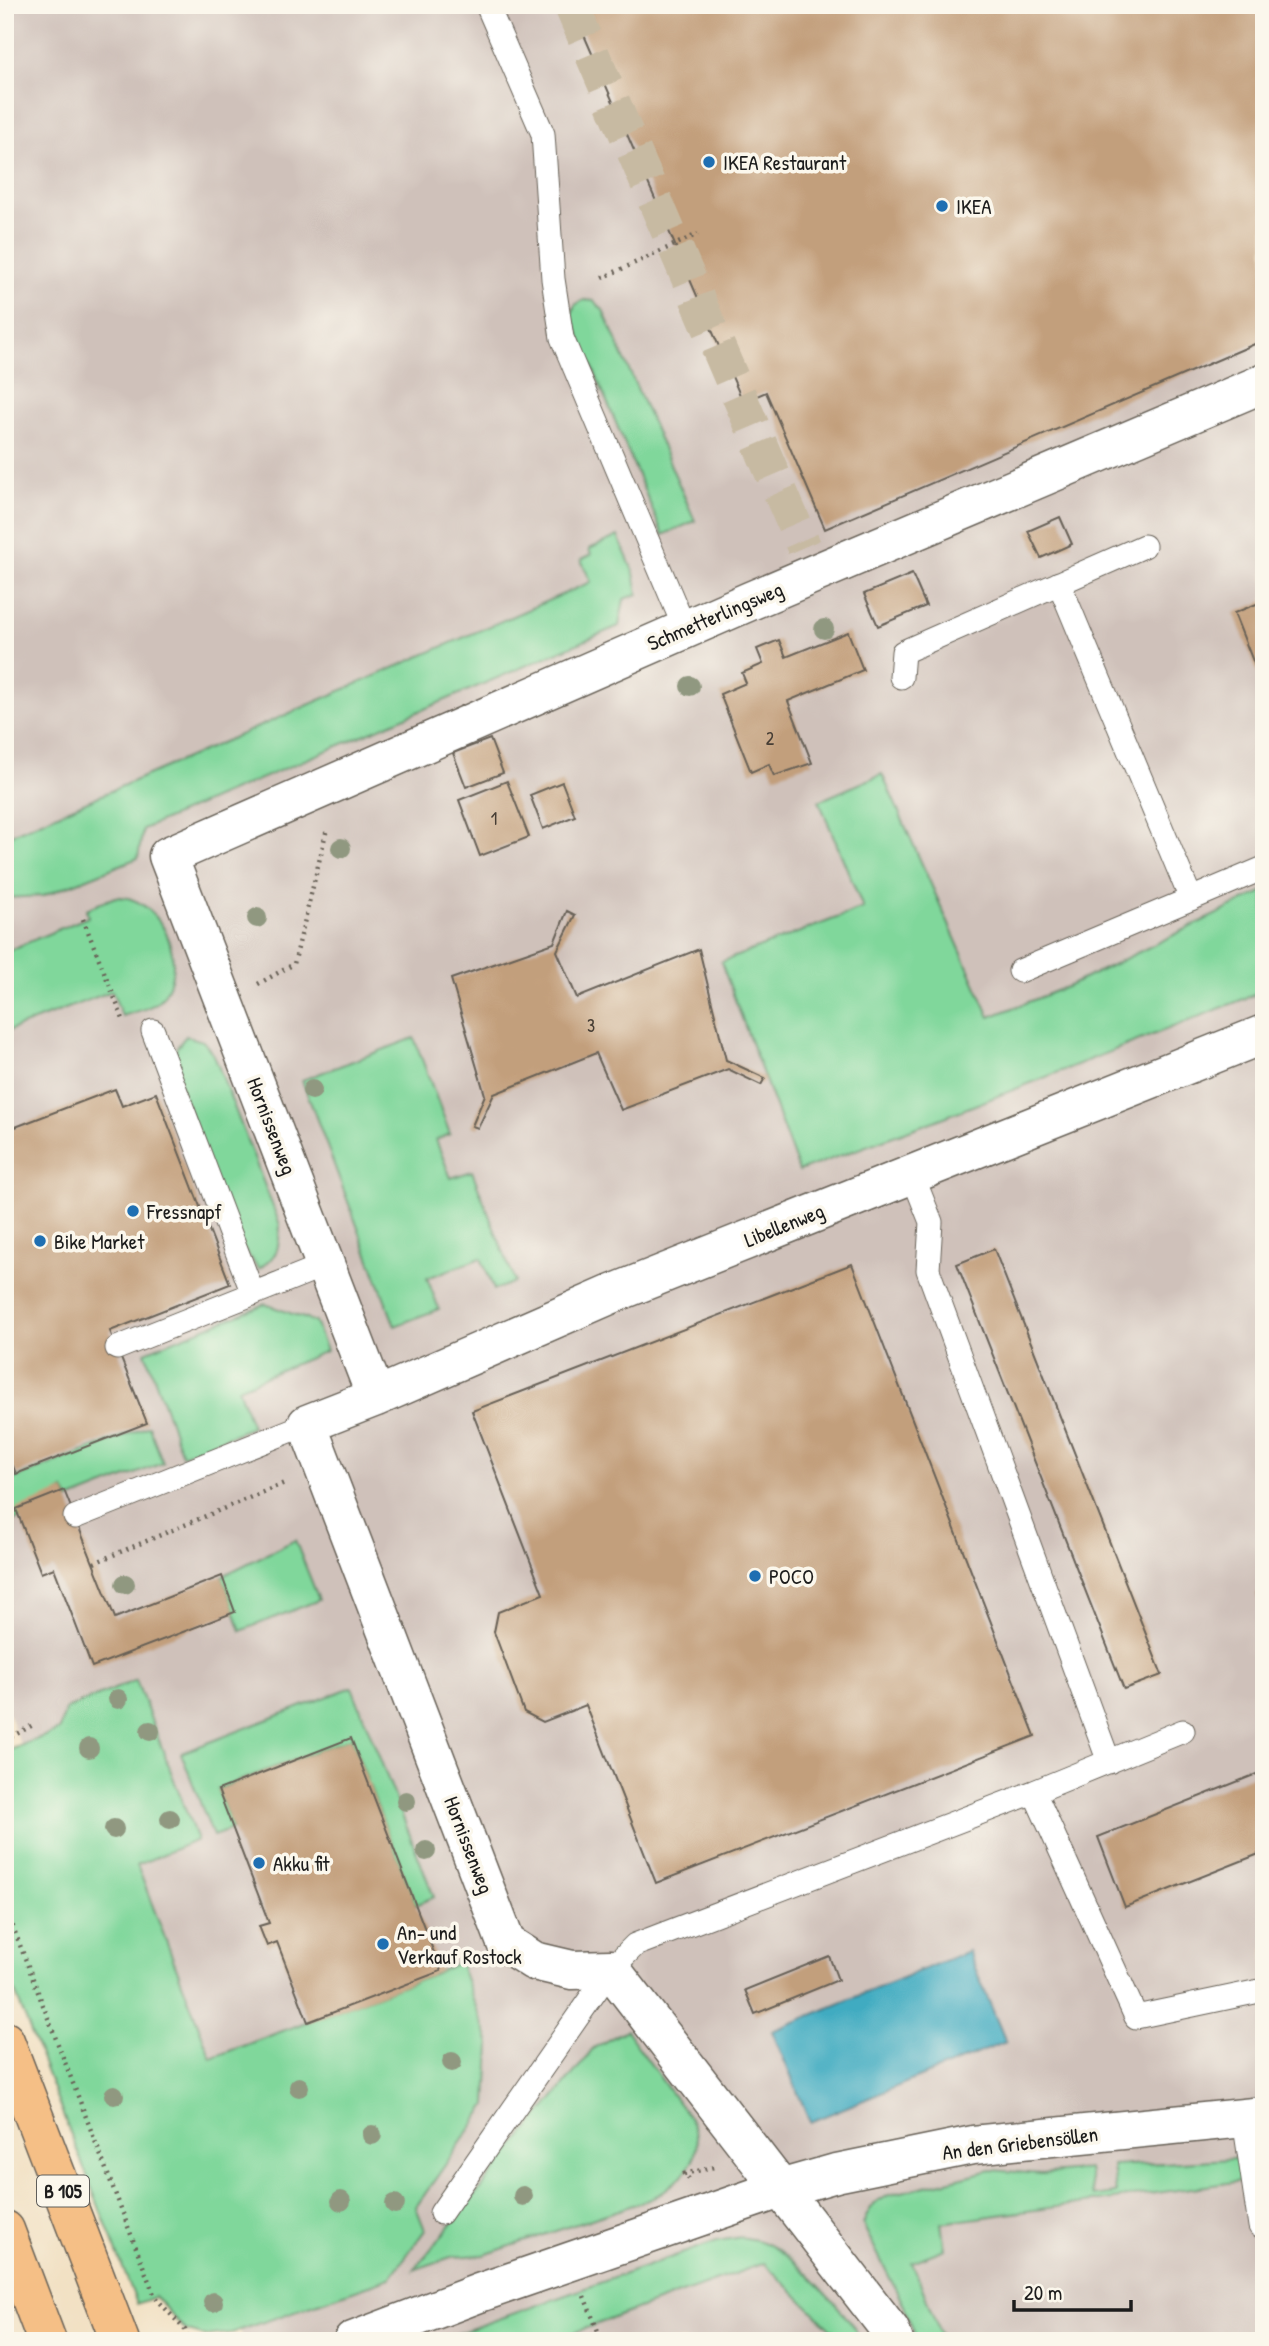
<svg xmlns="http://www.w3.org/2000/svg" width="1269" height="2346" font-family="'Patrick Hand',sans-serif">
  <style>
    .industrial { fill: #cfc1ba }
    .green { fill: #80d79b; stroke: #4e7a5c; stroke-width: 2 }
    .water { fill: #41abc1; stroke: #2e646e; stroke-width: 2 }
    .building { fill: #c29f7c }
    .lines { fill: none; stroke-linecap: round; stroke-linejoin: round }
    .pedestrian-tunnel { stroke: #c7baa2; stroke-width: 35; stroke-dasharray: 35 18; stroke-linecap: butt }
    .service-casing { stroke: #676157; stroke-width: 25 }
    .minor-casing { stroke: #676157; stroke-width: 41 }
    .primary-casing { stroke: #676157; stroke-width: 41 }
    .path { stroke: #676157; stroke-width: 4.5; stroke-dasharray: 2 5; stroke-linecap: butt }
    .service { stroke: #fff; stroke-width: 23 }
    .minor { stroke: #fff; stroke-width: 38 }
    .primary { stroke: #f5bf86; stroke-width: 38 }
    .tree { fill: #909880 }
    .poi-dot { fill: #1f6fb2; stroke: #fbf7ec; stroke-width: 2.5 }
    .labels { text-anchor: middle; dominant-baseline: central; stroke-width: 7; stroke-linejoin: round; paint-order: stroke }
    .number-label { font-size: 18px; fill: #463d34 }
    .shield { fill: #fbf7ec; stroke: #5f5e5a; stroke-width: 2 }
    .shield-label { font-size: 19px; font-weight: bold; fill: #1c1c1c }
    .poi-label { font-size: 21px; fill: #1c1c1c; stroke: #fbf7ec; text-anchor: start }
    .street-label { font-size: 21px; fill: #1c1c1c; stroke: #fbf7ec }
  </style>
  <rect width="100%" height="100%" fill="#fbf7ec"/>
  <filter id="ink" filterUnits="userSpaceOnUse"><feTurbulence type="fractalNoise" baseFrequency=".0143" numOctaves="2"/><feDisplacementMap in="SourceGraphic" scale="14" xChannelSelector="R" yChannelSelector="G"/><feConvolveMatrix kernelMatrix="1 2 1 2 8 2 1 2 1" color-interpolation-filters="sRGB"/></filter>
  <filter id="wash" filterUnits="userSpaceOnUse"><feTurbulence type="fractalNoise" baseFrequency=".00686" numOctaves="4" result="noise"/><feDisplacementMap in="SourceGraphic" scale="28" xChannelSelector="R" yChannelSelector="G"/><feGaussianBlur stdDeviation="1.57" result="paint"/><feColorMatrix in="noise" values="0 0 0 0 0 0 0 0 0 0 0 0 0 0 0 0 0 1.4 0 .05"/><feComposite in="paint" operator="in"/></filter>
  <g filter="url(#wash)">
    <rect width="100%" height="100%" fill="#f2e1c4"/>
    <path class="industrial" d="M5,5H1264V2341H244L5,1704Z"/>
    <path class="green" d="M584,300L594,301L603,310L695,521L663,535L571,316L575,305Z
      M618,536L634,573L638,594L624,599L619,626L143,829L138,858L43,896L5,898V837L591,582L581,560L591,555L589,549Z
      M882,774L990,1017L1069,986L1264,891V991L942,1118L799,1171L721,962L863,908L819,801Z
      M115,897C120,897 127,897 131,899C168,912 187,968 161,999C154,1008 133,1012 122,1016L112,991L5,1032V952L88,917L86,909Z
      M186,1036L203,1041L214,1055L280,1225C279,1249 279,1255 259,1269L229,1230L173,1064L177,1047Z
      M414,1038L450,1134L436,1140L451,1178L472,1171L515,1282L494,1290L481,1258L427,1278L439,1309L395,1326L302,1080Z
      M265,1304L315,1322L326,1351L238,1388L252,1427L182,1455L145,1352Z
      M149,1426L163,1463L69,1500L64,1490L20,1518L5,1524V1491L15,1478Z
      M295,1540L319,1600L241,1631L222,1576Z
      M136,1680L197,1840L137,1865L211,2058L441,1971L459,1962L490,2044L487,2105L416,2207L425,2230L390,2278L232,2333L205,2336L185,2330L155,2297L137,2304L5,1966V1752L59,1730L66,1709Z
      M352,1687L434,1897L415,1905L351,1738L218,1789L233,1829L213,1836L181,1753Z
      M626,2030C641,2051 656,2071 670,2092C677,2101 687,2112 692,2123C709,2158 678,2183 651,2199L484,2255L451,2257L414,2270L595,2047Z
      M1264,2157V2178L941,2223L945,2249L912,2262L943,2341H917L904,2306L863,2225C868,2209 874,2202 889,2195L991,2170L1042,2174L1089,2169L1093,2196L1116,2193L1113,2166Z
      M741,2237C748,2239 756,2239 763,2242C791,2252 849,2313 861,2341H839L837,2335L764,2263L551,2341H437L717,2241Z"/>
    <path class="water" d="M968,1951L1006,2042L810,2122L772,2031Z"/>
    <g id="blocks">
      <path class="building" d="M571,5H1264V340L825,529L766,392L743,402Z
        M1060,517L1072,544L1041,558L1028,531Z
        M912,574L926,606L878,626L864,594Z
        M1264,601V689L1234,613Z
        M848,632L863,670L788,701L812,763L774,776L769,764L751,772L720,694L746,683L742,673L763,664L757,649L779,640L786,657Z
        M490,739L503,773L466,787L453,753Z
        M507,781L529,837L480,856L459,800Z
        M562,782L575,816L543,829L530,795Z
        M567,911L575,915L557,951L577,998L699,949L726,1060L765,1078L761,1085L728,1069L621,1110L596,1053L494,1094L478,1128L472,1126L485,1095L451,979L554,943Z
        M115,1089L122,1106L156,1093L230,1284L110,1331L147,1423L16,1474L13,1466L5,1469V1131Z
        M994,1249L1162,1675L1124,1689L957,1264Z
        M852,1264L1035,1736L656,1883L586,1705L543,1722L524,1712L494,1632L498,1612L543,1594L472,1411Z
        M64,1490L115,1618L222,1576L235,1612L92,1667L54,1568L41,1573L16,1509Z
        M1264,1591V1614L1256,1594Z
        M351,1738L441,1971L308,2022L277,1942L267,1946L259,1926L269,1923L218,1790Z
        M1264,1771V1852L1125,1907L1098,1837Z
        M829,1956L838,1980L755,2014L745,1990Z"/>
    </g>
  </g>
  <g filter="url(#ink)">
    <use href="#blocks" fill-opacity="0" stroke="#676157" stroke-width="2"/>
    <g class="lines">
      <path class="pedestrian-tunnel" d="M571,5L804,547"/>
      <g class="service-casing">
        <path id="service" d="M487,5L543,134L553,279L562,338L685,629
          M1059,583L1191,899
          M901,677L903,652L1144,546
          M1020,971L1264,868
          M153,1031L253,1294
          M912,1174L931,1222L928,1270L1109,1762
          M117,1348L325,1265
          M75,1517L307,1424
          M1034,1792L1136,2017L1264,1990
          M1244,2119L1260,2226
          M441,2213L611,1969L635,1945L1034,1792L1183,1731"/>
      </g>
      <g class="minor-casing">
        <path id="minor" d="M376,1397L168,856L750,601L1264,383
          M353,2341L479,2293L780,2189L836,2173L973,2145L1264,2116
          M894,2341L890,2330L611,1969L572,1970L534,1961L506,1943L307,1424L376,1397L612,1294L1264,1034"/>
      </g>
      <g class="primary-casing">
        <path id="primary" d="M5,2041L120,2341
          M5,2230L47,2341"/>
      </g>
      <path class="path" d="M602,278L698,234
        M83,919L123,1019
        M258,984L294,964L327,829
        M94,1563L287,1482
        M5,1740L35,1724
        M5,1906L155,2297L185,2330L189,2341
        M689,2179L684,2174L714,2167
        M584,2296L602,2341"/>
      <use href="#service" class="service"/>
      <use href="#minor" class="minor"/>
      <use href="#primary" class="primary"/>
    </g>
    <g class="tree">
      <circle cx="824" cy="629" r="10"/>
      <circle cx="690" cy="686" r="10"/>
      <circle cx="341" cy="848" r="10"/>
      <circle cx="257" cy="918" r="10"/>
      <circle cx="312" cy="1090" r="10"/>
      <circle cx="125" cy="1584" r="10"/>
      <circle cx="118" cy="1699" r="10"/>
      <circle cx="150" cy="1731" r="10"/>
      <circle cx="89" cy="1748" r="10"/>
      <circle cx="406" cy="1801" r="10"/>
      <circle cx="170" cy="1819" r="10"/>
      <circle cx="114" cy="1829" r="10"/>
      <circle cx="426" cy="1851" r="10"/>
      <circle cx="452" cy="2062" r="10"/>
      <circle cx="299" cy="2087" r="10"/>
      <circle cx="114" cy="2095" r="10"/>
      <circle cx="372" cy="2135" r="10"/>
      <circle cx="523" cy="2196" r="10"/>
      <circle cx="341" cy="2201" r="10"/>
      <circle cx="395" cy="2204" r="10"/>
      <circle cx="213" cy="2302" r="10"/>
    </g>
  </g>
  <g class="poi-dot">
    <circle cx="709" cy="162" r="7"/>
    <circle cx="942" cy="206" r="7"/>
    <circle cx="133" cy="1211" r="7"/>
    <circle cx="40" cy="1241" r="7"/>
    <circle cx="755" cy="1576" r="7"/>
    <circle cx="259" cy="1863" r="7"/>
    <circle cx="383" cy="1944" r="7"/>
  </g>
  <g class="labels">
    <g class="number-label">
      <text x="770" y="738">2</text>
      <text x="494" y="818">1</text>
      <text x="591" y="1025">3</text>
    </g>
    <rect class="shield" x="37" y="2175.5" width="52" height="31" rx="5"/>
    <g class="shield-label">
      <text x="63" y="2191">B 105</text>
    </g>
    <g class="poi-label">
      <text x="723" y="162">IKEA Restaurant</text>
      <text x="956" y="206">IKEA</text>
      <text x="147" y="1211">Fressnapf</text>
      <text x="54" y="1241">Bike Market</text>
      <text x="769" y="1576">POCO</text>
      <text x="273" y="1863">Akku fit</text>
      <text x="397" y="1932">An- und<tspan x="397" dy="24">Verkauf Rostock</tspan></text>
    </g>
    <g class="street-label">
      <text transform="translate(715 616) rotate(-23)">Schmetterlingsweg</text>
      <text transform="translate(272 1126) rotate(69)">Hornissenweg</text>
      <text transform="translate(784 1225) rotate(-22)">Libellenweg</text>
      <text transform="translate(469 1845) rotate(69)">Hornissenweg</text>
      <text transform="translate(1020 2143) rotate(-7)">An den Griebensöllen</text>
    </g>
  </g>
  <rect width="1269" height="2346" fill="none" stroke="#fbf7ec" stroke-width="28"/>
  <path d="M1014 2300v10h117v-10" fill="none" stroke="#1c1c1c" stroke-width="3.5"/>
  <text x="1024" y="2300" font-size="21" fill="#1c1c1c" stroke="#fbf7ec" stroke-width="5" paint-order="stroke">20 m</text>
</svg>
